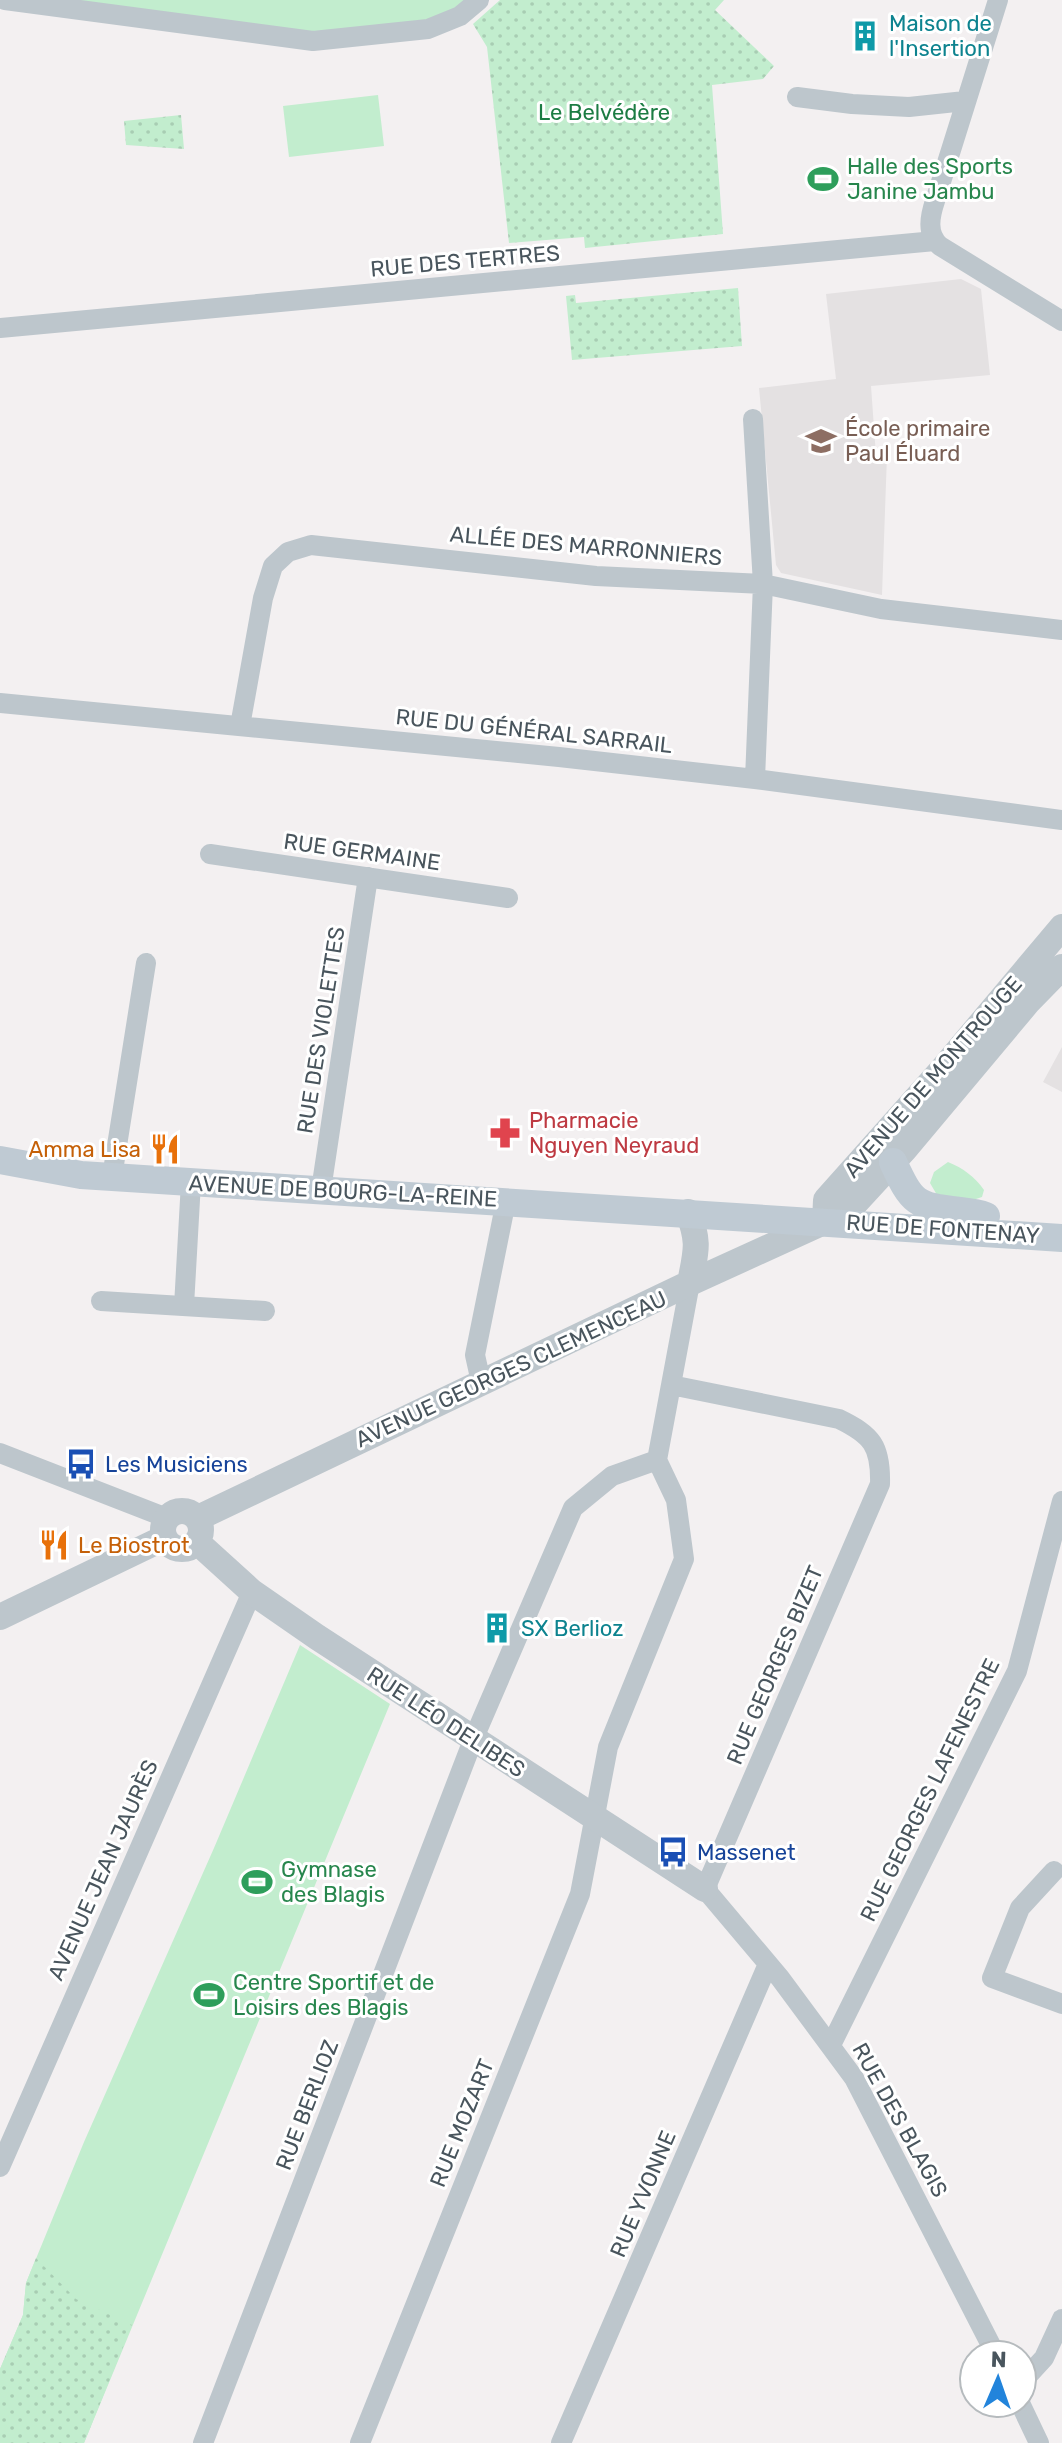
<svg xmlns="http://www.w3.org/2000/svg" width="1062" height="2443" font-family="Rubik,sans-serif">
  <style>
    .education { fill: #e4e1e2 }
    .grass { fill: #c2edce }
    .park { fill: url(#park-dots) }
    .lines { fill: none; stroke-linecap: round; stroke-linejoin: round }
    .minor { stroke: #bdc6cc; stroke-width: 20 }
    .tertiary { stroke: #bdc6cc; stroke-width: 26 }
    .secondary { stroke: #bfcad3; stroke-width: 28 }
    .labels { text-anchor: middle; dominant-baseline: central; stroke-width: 6; stroke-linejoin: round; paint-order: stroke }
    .culture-label { font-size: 22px; fill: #0d838f; stroke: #fff; text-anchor: start }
    .park-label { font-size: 22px; fill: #1c7c43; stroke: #fff }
    .leisure-label { font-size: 22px; fill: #27864d; stroke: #fff; text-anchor: start }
    .street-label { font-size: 22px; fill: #49555d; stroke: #fff }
    .education-label { font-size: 22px; fill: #785e54; stroke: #fff; text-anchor: start }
    .health-label { font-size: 22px; fill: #be3a42; stroke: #fff; text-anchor: start }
    .food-label { font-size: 22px; fill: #c56008; stroke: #fff; text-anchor: end }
    .transit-label { font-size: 22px; fill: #164399; stroke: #fff; text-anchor: start }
  </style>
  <defs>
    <pattern id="park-dots" width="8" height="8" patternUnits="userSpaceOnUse" patternTransform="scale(2)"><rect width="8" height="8" fill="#c2edce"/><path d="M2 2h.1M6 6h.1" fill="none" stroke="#a8cdb3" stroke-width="1.8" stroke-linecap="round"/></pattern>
  </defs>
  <rect width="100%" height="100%" fill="#f3f0f1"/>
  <path class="education" d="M961,279L981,289L990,375L871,386L876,456L887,455L882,595L781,573L776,565L759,388L836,379L826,294Z
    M1062,1047V1092L1043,1082Z"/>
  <path class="grass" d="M74,0H467L444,15L409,24L312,33Z
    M378,95L384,146L289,157L283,106Z
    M948,1162C963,1168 975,1177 984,1190L982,1197L973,1200L937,1195L930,1183L934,1172Z
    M300,1645L390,1704L84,2443H0V2369L23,2315L26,2283L84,2142L214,1848Z"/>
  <path class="park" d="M500,0H724L715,10L774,66L763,79L712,85L723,234L585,248L584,237L509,243L487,47L473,24Z
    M181,115L184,149L126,145L124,121Z
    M738,288L742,346L572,360L566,296L575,295L576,303Z
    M36,2258L76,2299L132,2325L84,2443H0V2369L23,2315L26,2283Z"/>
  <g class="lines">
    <path class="minor" d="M5,0L313,41L428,29L460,16L479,0
      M998,0L935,201C930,216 926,234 940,246L1062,321
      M797,97L852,104L909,107L965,101
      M0,328L935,241
      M753,419L763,584L755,779
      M0,703L559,757L755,779L1062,820
      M240,726L263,598L273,566L288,552L311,545L596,576L763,584L881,609L1062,630
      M210,854L508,898
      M112,1177L146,963
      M321,1190L368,877
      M101,1301L265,1311
      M184,1306L191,1182
      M481,1382L475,1355L506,1201
      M671,1385L839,1419C872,1435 881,1446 880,1484L705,1889L780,1978L854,2078L996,2355
      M0,1453L167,1518
      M1054,1871L1020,1908L992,1978L1062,2004
      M831,2045L1017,1671L1062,1501
      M0,2167L252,1592
      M1022,2382L1044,2358L1062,2319
      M1020,2403L1039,2443
      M203,2443L473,1740L573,1508L612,1476L657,1460
      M360,2443L580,1894L608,1747L684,1559L676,1500L657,1460L690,1283
      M561,2443L768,1964"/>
    <path class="tertiary" d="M688,1212C700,1243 696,1251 690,1283
      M825,1221L826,1200L941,1071L1062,927
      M163 1530a19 19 0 1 1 38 0a19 19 0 1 1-38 0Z
      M198,1518L690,1283L848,1211L905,1149L1028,1002L1062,967
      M197,1542L252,1592L317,1637L705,1889
      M0,1617L164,1538"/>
    <path class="secondary" d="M0,1160L81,1175L1062,1238
      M893,1162C912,1203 915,1206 960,1211C969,1212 978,1213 986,1216"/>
  </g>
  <defs>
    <g id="building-bare" transform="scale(2.4)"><path d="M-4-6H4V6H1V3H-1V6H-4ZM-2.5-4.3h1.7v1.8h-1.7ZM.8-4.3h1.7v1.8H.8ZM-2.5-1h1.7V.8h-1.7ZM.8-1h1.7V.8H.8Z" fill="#0f9aa8" stroke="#fff" stroke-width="2.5" paint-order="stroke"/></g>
    <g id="stadium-bare" transform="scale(2.4)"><path d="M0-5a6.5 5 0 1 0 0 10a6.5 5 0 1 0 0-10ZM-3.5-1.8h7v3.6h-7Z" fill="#2e9e5b" stroke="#fff" stroke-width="2.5" paint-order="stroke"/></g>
    <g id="school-bare" transform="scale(2.4)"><path d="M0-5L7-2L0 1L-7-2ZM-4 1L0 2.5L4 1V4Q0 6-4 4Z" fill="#8d6e63" stroke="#fff" stroke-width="2.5" paint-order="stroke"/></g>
    <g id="pharmacy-bare" transform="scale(2.4)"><path d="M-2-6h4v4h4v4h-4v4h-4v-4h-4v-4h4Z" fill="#e0444e" stroke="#fff" stroke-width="2.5" paint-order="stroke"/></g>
    <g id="restaurant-bare" transform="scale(2.4)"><path d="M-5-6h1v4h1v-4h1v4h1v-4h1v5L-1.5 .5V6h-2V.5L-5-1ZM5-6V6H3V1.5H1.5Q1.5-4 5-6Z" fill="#e8710a" stroke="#fff" stroke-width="2.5" paint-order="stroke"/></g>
    <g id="bus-bare" transform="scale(2.4)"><path d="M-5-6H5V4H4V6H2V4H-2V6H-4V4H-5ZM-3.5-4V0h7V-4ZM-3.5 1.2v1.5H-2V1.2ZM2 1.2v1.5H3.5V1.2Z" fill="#1a4fb4" stroke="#fff" stroke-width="2.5" paint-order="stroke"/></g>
  </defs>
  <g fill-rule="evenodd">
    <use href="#building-bare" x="865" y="36"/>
    <use href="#stadium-bare" x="823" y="179"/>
    <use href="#school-bare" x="821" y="441"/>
    <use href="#pharmacy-bare" x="505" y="1133"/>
    <use href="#restaurant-bare" x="165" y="1149"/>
    <use href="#bus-bare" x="81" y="1464"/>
    <use href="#restaurant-bare" x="54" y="1545"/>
    <use href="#building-bare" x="497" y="1628"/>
    <use href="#bus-bare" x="673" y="1852"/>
    <use href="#stadium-bare" x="257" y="1882"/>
    <use href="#stadium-bare" x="209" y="1995"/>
  </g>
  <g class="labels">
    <g class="culture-label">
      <text x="889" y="23">Maison de<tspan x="889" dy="25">l'Insertion</tspan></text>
      <text x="521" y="1628">SX Berlioz</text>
    </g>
    <g class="park-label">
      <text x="604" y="112">Le Belvédère</text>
    </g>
    <g class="leisure-label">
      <text x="847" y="166">Halle des Sports<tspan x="847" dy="25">Janine Jambu</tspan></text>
      <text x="281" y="1869">Gymnase<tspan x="281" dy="25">des Blagis</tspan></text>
      <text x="233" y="1982">Centre Sportif et de<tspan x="233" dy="25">Loisirs des Blagis</tspan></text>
    </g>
    <g class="street-label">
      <text transform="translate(465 261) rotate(-5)">RUE DES TERTRES</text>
      <text transform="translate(586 546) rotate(5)">ALLÉE DES MARRONNIERS</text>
      <text transform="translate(534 731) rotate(6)">RUE DU GÉNÉRAL SARRAIL</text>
      <text transform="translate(362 852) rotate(8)">RUE GERMAINE</text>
      <text transform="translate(321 1030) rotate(-81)">RUE DES VIOLETTES</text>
      <text transform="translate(933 1077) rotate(-49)">AVENUE DE MONTROUGE</text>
      <text transform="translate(343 1191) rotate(3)">AVENUE DE BOURG-LA-REINE</text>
      <text transform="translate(943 1229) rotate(4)">RUE DE FONTENAY</text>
      <text transform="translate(511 1369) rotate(-25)">AVENUE GEORGES CLEMENCEAU</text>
      <text transform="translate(775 1665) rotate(-67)">RUE GEORGES BIZET</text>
      <text transform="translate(446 1722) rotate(33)">RUE LÉO DELIBES</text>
      <text transform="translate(930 1790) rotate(-64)">RUE GEORGES LAFENESTRE</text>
      <text transform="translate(103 1870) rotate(-66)">AVENUE JEAN JAURÈS</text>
      <text transform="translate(307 2105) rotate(-69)">RUE BERLIOZ</text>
      <text transform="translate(900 2120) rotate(61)">RUE DES BLAGIS</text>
      <text transform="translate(462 2123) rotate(-68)">RUE MOZART</text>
      <text transform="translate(643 2194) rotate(-67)">RUE YVONNE</text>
    </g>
    <g class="education-label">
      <text x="845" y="428">École primaire<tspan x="845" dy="25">Paul Éluard</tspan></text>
    </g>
    <g class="health-label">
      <text x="529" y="1120">Pharmacie<tspan x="529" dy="25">Nguyen Neyraud</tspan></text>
    </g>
    <g class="food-label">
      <text x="141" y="1149">Amma Lisa</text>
      <text x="78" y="1545" text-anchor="start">Le Biostrot</text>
    </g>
    <g class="transit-label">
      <text x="105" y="1464">Les Musiciens</text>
      <text x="697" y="1852">Massenet</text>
    </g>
  </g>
  <g transform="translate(998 2379) rotate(2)"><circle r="38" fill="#ffffff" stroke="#b6bbbe" stroke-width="2"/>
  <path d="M0-6L14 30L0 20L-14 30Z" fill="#2284db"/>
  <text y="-12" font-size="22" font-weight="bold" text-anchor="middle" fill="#49555d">N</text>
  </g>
</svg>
